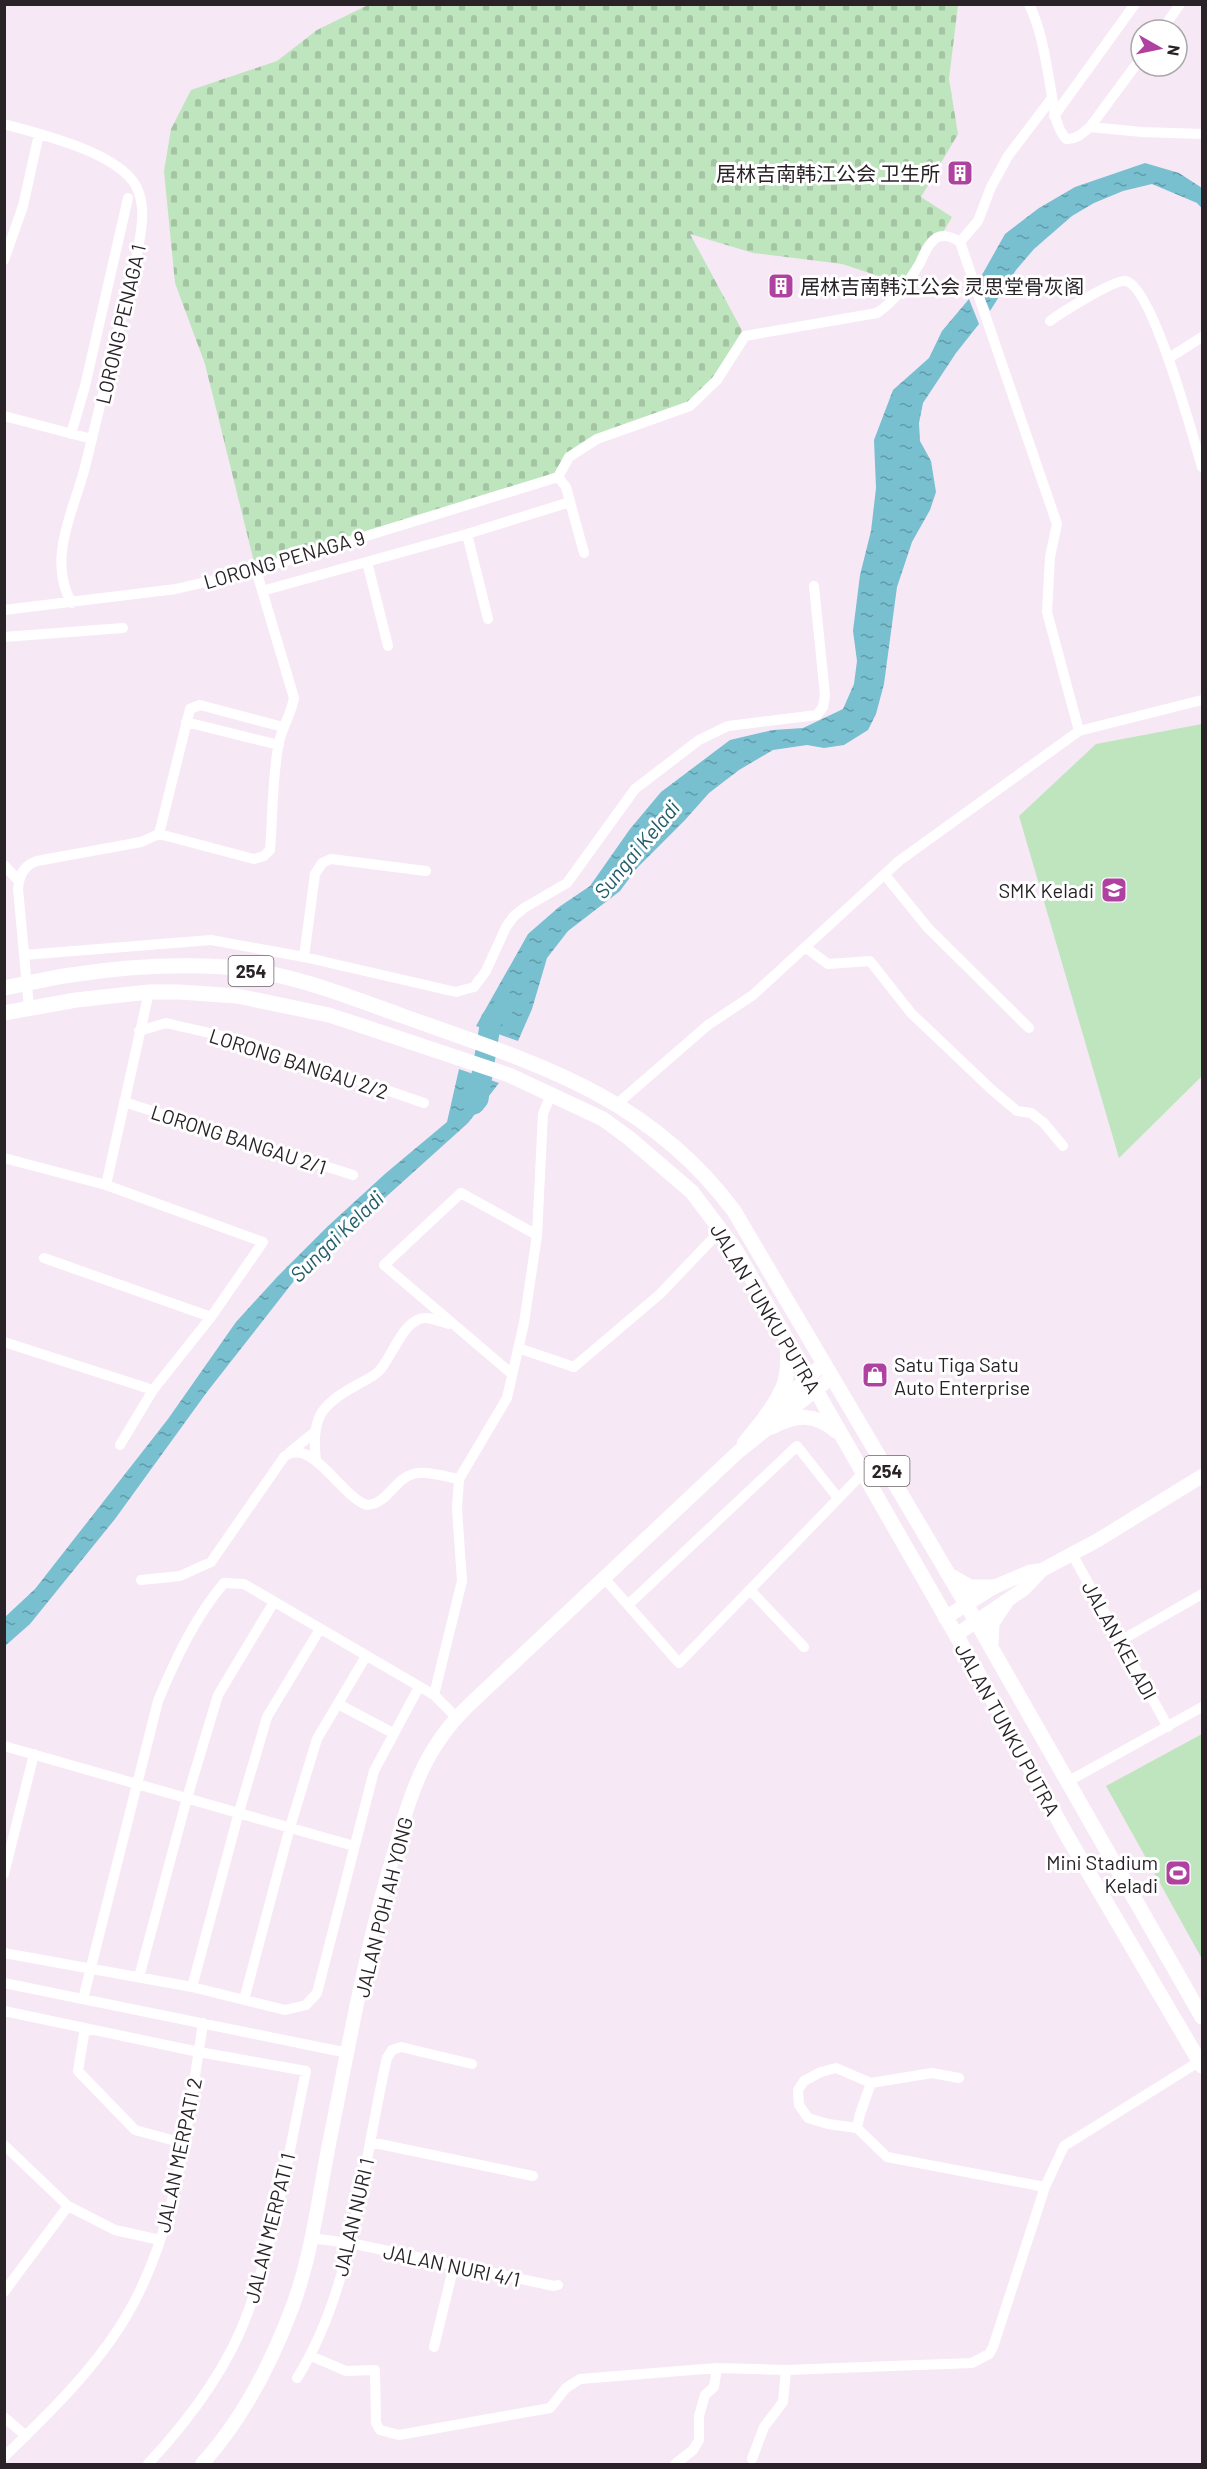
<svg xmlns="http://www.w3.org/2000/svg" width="1207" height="2469" font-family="Barlow,'Noto Sans SC',sans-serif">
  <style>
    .cemetery { fill: url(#cemetery-stones) }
    .pitch { fill: #bfe5bf }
    .water { fill: url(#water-ripples) }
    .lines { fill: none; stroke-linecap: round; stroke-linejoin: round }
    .river { stroke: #78bfd0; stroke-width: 21 }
    .street { stroke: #fff; stroke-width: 10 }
    .secondary { stroke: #fff; stroke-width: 14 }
    .primary { stroke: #fff; stroke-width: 15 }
    .labels { text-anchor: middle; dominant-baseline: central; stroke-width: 6; stroke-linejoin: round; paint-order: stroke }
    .shield { fill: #fff; stroke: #696568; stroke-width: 1.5 }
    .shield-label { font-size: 18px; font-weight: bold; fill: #292328 }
    .poi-label { font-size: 20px; fill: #292328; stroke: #fff; text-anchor: end }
    .street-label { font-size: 20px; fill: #292328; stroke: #fff }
    .water-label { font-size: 21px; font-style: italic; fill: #215c69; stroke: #fff }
  </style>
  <defs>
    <pattern id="cemetery-stones" width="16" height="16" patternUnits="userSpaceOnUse" patternTransform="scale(1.5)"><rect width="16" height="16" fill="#bfe5bf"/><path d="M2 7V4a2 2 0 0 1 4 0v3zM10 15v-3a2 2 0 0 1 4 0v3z" fill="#a4c4a4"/></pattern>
    <pattern id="water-ripples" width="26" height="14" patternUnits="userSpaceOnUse" patternTransform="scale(1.5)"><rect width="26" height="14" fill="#78bfd0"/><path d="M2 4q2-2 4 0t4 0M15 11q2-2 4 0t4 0" fill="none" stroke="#629ba9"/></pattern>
  </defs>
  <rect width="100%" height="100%" fill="#f7e8f6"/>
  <path class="cemetery" d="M368,5H958L949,79L958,134L921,197L952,217L941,236L906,285L842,264L753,253L690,234L745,336L690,406L597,439L569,457L558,477L256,570L205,364L175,283L164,171L171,129L191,90L277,61L317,30Z"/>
  <path class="pitch" d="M1202,724V1076L1119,1158L1019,816L1096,744Z
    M1202,1734V1959L1106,1786Z"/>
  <path class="water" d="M1145,163L1179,173L1202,188V208L1197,203L1152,184L1123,191L1094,203L1072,216L1034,249L1016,270L990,311L978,282L1005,234L1039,208L1075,187Z
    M969,299L979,324L956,353L923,403L919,423L920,441L931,461L936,492L930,510L912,542L897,587L884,684L876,714L868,730L844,745L824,748L807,745L773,750L739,770L709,793L685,820L637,868L620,891L568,931L547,958L532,1009L518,1041L476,1026L528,934L559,907L590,886L630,829L661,792L730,740L773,730L803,728L843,709L854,684L857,661L853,631L860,575L871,531L876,488L874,440L893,390L929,358L942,331Z
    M459,1069L499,1083L468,1123L297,1277L207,1392L115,1519L30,1624L5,1646V1617L35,1589L168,1419L236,1322L278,1276L328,1226L386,1173L447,1122Z"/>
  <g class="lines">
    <path class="river" d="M474,1104L478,1099L491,1020L503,1008"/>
    <path class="street" d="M1029,4C1042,31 1046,62 1051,90C1054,108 1054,124 1066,139C1076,140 1083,133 1090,127L1141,58
      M1162,30L1180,4
      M1054,116L1135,4
      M4,124C40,134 117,152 136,186C147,207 141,232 137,254C120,325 102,396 85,467C78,495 65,522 62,551C60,570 62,587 72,603
      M1090,127L1142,132L1202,134
      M960,242L978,221L991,187L1008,156L1052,98
      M4,260L23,206L39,134
      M1050,321C1062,312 1115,279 1126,281C1153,288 1193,437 1202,467
      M1169,358L1202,337
      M4,416L92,439
      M71,434L85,386L128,198
      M558,477L569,457L597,439L690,406L717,380L745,336L877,313C896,300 908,283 920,263C923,257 926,248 931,243C939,232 951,236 960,242L1057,524L1050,557L1047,612L1079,731
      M558,477L566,487L584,553
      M467,534L488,619
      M367,562L388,646
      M262,591L467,534L570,502
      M4,610L176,589L256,570L558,477
      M4,637L123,628
      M186,722L279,745
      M159,834L254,859L264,856L270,850C273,815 272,777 279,742C283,726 291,714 294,698L256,570
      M159,834L190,709L200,705L283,727
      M4,865L19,881
      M885,875L928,928L1029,1028
      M805,947L828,964L870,961L911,1013L992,1090L1017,1111L1031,1113L1044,1123L1063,1146
      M24,955L211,940L304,957L456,992L474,987L486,971L506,927L514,916L524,908L567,883L635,789L699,740L728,726L817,715L823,707L825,695L814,586
      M304,957L315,874L322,863L331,859L426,871
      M29,1008L18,889C19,875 24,865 37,861L141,842L159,834
      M139,1031L166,1023L244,1041L424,1103
      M124,1102L353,1175
      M617,1104L708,1025L753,995L899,861L1079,731L1202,700
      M4,1158L106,1185L263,1242L211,1317L153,1390L120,1445
      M106,1185L149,992
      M44,1258L211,1317
      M4,1342L153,1390
      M518,1348L574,1367L660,1294L722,1229
      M512,1374L384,1265L461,1193L537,1235
      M290,1452L315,1432
      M316,1460C311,1419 320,1405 355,1386C363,1381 372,1378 379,1371C392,1358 404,1316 427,1318C434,1319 442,1322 449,1324
      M1072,1554L1168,1727
      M605,1579L679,1663L862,1474
      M141,1580L180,1576L211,1562L284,1457C311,1435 341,1497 367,1505C388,1504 394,1479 413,1474C427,1470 445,1477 459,1479
      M750,1590L804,1647
      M628,1605L797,1446L838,1498
      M1120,1641L1202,1594
      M434,1695L462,1581L457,1509L459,1479L507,1398L524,1323L537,1235L543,1114L551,1094
      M338,1704L393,1733
      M4,1746L354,1846
      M1067,1782L1202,1707
      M4,1874L34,1754
      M4,1953L192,1987L285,2010L306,2005L317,1993L374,1771L419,1687
      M139,1977L187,1798L218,1695L274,1602
      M4,1983L348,2053
      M192,1987L239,1812L267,1717L320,1629
      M83,1999L158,1701C175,1660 195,1617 224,1583L244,1584L434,1695L456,1717
      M244,2000L290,1827L317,1739L366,1656
      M4,2011L199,2052L306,2071C289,2151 276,2235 248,2312C228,2368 188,2421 148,2464
      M85,2028L78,2071L135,2130L183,2143
      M959,2078L932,2073L871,2083L836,2068L821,2072L804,2081L798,2090L799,2105L808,2118L828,2124L857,2128L887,2157L1045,2187
      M857,2128L860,2114L871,2083
      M370,2142L533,2176
      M4,2145L68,2206L115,2230L160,2240
      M310,2238L350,2243L554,2286L558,2285
      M4,2292L68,2206
      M434,2347L454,2265
      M311,2356L346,2371L375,2370L376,2423L380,2430L399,2435L550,2408L566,2388L580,2379L717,2368L786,2370L972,2363L989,2354L993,2347L1045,2187L1064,2146L1200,2061
      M297,2378C354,2288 363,2161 387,2058L392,2050L401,2047L472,2064
      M4,2417L26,2436
      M4,2457C45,2417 88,2376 119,2328C177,2239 187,2125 203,2023
      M752,2459L764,2427L783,2402L786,2370
      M675,2464L693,2450L699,2440V2416L705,2395L714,2387L717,2368"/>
    <path class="secondary" d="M744,1443L765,1417L824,1363
      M945,1618L994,1587L1029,1572L1042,1570L1098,1540L1202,1476
      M956,1635L1024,1589L1042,1570
      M202,2464C242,2420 271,2364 292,2308C311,2258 318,2202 328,2149C347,2056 363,1961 389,1870C408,1805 418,1754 469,1705L738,1452L832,1377"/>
    <path class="primary" d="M4,988C27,984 49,978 71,975C122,967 174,964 225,967C287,972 342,994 400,1015C531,1062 646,1093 734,1211L976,1621L1202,2017
      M4,1013L76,1000L149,992H179L237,996L329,1015L509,1075L603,1119L629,1138L692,1192L735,1249L979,1675L1066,1834L1202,2066
      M765,1417C784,1392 790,1377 787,1345
      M772,1427C796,1414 815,1413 836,1431
      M949,1575L970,1587H994
      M991,1645L992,1623L1006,1602"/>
  </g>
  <defs>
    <g id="building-square" transform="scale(1.35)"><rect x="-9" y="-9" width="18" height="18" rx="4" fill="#af41a0" stroke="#fff"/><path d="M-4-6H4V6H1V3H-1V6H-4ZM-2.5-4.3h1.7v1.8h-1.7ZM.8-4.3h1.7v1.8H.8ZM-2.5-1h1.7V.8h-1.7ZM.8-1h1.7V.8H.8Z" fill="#fff"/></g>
    <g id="school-square" transform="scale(1.35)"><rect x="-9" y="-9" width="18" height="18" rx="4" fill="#af41a0" stroke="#fff"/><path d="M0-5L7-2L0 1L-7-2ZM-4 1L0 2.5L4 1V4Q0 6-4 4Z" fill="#fff"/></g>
    <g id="shop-square" transform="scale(1.35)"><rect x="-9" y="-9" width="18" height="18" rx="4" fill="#af41a0" stroke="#fff"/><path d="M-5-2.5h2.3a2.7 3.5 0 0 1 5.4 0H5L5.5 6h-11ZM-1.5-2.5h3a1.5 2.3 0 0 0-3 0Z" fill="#fff"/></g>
    <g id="stadium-square" transform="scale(1.35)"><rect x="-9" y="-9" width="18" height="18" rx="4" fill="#af41a0" stroke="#fff"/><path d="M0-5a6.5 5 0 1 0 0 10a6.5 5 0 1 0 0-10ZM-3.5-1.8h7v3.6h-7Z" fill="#fff"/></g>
  </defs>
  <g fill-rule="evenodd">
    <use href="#building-square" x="960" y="173"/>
    <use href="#building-square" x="781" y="286"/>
    <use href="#school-square" x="1114" y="890"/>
    <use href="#shop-square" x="875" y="1375"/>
    <use href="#stadium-square" x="1178" y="1873"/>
  </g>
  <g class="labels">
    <g class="shield">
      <rect x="228.5" y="956" width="45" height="30" rx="4.5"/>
      <rect x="864.5" y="1456" width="45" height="30" rx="4.5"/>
    </g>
    <g class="shield-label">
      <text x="251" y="971">254</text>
      <text x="887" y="1471">254</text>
    </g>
    <g class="poi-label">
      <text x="940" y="173">居林吉南韩江公会 卫生所</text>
      <text x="800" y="286" text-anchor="start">居林吉南韩江公会 灵思堂骨灰阁</text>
      <text x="1094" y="890">SMK Keladi</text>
      <text x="894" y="1364" text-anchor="start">Satu Tiga Satu<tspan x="894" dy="23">Auto Enterprise</tspan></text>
      <text x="1158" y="1862">Mini Stadium<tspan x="1158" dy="23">Keladi</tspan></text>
    </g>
    <g class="street-label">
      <text transform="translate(120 324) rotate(-77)">LORONG PENAGA 1</text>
      <text transform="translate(284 559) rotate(-16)">LORONG PENAGA 9</text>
      <text transform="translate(299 1063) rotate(18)">LORONG BANGAU 2/2</text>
      <text transform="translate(239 1139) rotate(18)">LORONG BANGAU 2/1</text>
      <text transform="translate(766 1308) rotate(59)">JALAN TUNKU PUTRA</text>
      <text transform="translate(1120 1640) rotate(61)">JALAN KELADI</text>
      <text transform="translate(1008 1729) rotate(61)">JALAN TUNKU PUTRA</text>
      <text transform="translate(383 1907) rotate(-76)">JALAN POH AH YONG</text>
      <text transform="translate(178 2155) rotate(-78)">JALAN MERPATI 2</text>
      <text transform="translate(353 2217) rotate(-77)">JALAN NURI 1</text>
      <text transform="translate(269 2228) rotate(-76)">JALAN MERPATI 1</text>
      <text transform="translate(452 2265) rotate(12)">JALAN NURI 4/1</text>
    </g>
    <g class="water-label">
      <text transform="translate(636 849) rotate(-50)">Sungai Keladi</text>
      <text transform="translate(336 1236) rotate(-44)">Sungai Keladi</text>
    </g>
  </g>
  <rect width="1207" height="2469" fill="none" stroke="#292328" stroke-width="12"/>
  <g transform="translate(1159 48) rotate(99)"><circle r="28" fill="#ffffff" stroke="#a9a7a9" stroke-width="1.5"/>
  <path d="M0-4.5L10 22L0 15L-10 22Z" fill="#af41a0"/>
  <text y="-9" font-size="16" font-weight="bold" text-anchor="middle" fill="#292328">N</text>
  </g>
</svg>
